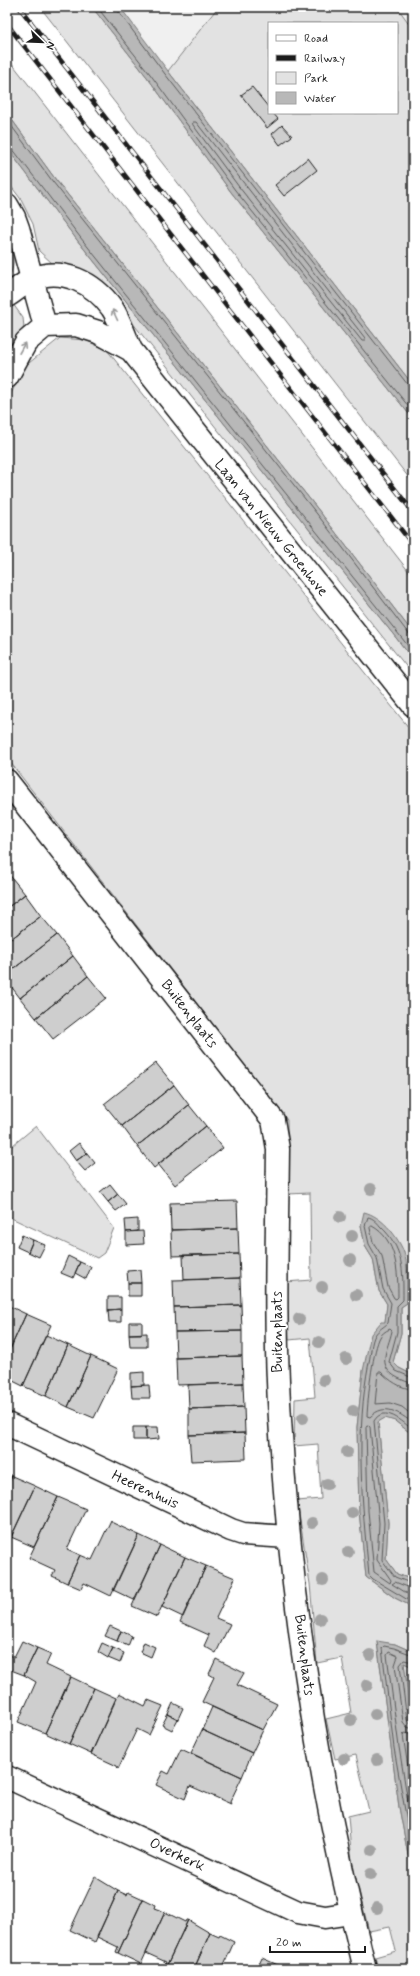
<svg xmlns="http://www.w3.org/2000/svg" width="420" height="1976" font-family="Mynerve,sans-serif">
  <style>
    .built { fill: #f0f0f0 }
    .green { fill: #e2e2e2; stroke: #7f7f7f; fill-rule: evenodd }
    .water { fill: #b8b8b8; stroke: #7a7a7a }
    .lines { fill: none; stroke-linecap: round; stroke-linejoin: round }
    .shore { stroke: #5a5a5a; stroke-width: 1 }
    .building { fill: #cecece; stroke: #1c1c1c }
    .minor-casing { stroke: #1c1c1c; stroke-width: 25 }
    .minor { stroke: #fff; stroke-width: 22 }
    .rail-casing { stroke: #1c1c1c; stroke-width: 4.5 }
    .rail { stroke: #fff; stroke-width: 3; stroke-dasharray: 9; stroke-linecap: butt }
    .tree { fill: #a3a3a3 }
    .oneway { stroke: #999 }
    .labels { text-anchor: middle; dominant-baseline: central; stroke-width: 4; stroke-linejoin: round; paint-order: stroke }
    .street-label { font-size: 15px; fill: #1c1c1c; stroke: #fff }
  </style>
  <rect width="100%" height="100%" fill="#fff"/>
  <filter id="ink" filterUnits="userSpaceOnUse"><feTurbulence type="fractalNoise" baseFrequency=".025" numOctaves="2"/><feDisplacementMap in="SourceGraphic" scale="8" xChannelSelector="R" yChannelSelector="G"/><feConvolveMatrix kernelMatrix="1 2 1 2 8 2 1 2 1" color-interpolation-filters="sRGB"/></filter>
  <g filter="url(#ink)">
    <path class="built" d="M120,7H218L168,71Z
      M397,7H413V29Z"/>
    <path class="green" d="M40,7H92L147,77L231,192L413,419V483Z
      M218,7H397L413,29V385L168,71ZM269,23H397V113H269Z
      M7,57L413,577V633L320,512L56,180L7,113Z
      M7,148L77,240L413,659V675L108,292L54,265L39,251L33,224L20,198L7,181Z
      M7,237C13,253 17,265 7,280Z
      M13,304L23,318L24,327L17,336L7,358V308Z
      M60,338L85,340L107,350L413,733V1375L399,1368L393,1362L401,1333V1307L407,1303L404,1251L361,1225L365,1246L373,1259L379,1291L387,1304L385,1322L363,1371L357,1427L359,1511L366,1577L395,1598L413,1607V1652L395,1644L377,1642L399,1807L408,1855L413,1866V1969H378L375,1957L396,1951L390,1927L369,1931L352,1863L348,1816L369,1811L356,1755L335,1759L326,1719L351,1713L342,1658L317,1663L310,1584L297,1501L321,1499L318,1444L294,1446L295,1399L315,1397L310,1338L289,1340L286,1282L311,1280L310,1193L288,1194L287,1120L7,758V402L24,367Z
      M36,1126L114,1228L104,1253L97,1258L7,1216V1150Z
      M385,1417L395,1421L413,1435V1580L397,1574L386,1559L388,1523L378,1422Z
      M404,1663L413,1667V1730Z"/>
    <path class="water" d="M92,7H120L168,71L413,385V419L231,192L147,77Z
      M7,113L56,180L320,512L413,633V659L77,240L7,148Z
      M364,1212C381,1216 396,1234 403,1250C409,1263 407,1289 407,1303L401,1307V1333L393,1362L399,1368L413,1375V1435L395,1421L385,1418L378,1422L388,1523L386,1559L397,1574L413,1580V1607L395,1598L366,1577L359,1511L357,1427L363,1371L371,1334L381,1322H385L387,1304L379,1291L373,1259L365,1246L361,1225Z
      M377,1641L395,1644L413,1652V1667L404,1663L413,1730V1866L408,1855L399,1807Z"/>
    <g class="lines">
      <path class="shore" d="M97,7L150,74L235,190L413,412
        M117,7L118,11L165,74L408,385L413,387
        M7,120L53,182L317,514L408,633L413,635
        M193,122H196L365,338V341H362L239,187L193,125Z
        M7,146L12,148L80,237L413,652
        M372,1226C397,1239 398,1272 398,1297L396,1299L394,1298L388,1287L382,1256L373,1242L370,1228Z
        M413,1378L396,1371L389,1362L397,1332V1306L403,1300C403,1270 404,1248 380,1226C377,1222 373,1218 368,1217L365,1226L369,1244L377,1258L383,1289L391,1303L388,1323C384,1327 379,1329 375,1335C371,1342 371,1354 369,1362C355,1432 362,1504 369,1575L373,1579L413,1603
        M413,1383C408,1383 403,1380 398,1378C375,1366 388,1350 392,1331L390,1329C385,1331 381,1334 379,1339C372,1356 368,1397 367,1416L370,1417C385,1402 399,1413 413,1423
        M413,1389C401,1389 389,1380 381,1372H378L375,1404L390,1403L402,1407L413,1416
        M368,1425L370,1427L379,1523L377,1560L391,1580L390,1583L374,1572L368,1511L366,1428Z
        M413,1430C403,1422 384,1404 374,1421L384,1523L382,1560L395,1577L413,1584
        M413,1589L395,1582L392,1584L413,1597
        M413,1655L394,1648L384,1646L382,1648L394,1748L413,1856
        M413,1662L404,1660L400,1665L407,1720L409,1723L413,1724
        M413,1729L407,1727L403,1722L395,1665L398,1656L389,1652L387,1655L399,1747L413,1833
        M413,1735L405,1733L403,1735L413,1800"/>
    </g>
    <path class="building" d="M252,87L269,108V113H273L278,119L267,128L241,95Z
      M282,125L292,136L280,145L272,134Z
      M308,158L317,170L284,196L275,185Z
      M8,873L25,894L7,908V874Z
      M25,894L41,916L7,942V908Z
      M41,916L57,935L7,974V942Z
      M57,935L73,956L20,998L7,981V974Z
      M73,956L88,976L36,1018L20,998Z
      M88,976L106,998L53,1039L36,1018Z
      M156,1063L174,1085L122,1126L104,1104Z
      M174,1085L189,1105L137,1146L122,1126Z
      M189,1105L206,1126L154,1168L137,1146Z
      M206,1126L223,1148L175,1185L158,1164Z
      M79,1143L87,1153L76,1161L69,1151Z
      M87,1153L95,1163L85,1171L76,1161Z
      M110,1184L118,1194L108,1202L100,1192Z
      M118,1194L126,1204L116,1211L108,1202Z
      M237,1201L238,1228L171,1230L170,1203Z
      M138,1219V1231L126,1232L125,1220Z
      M238,1228L239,1254L172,1256L171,1230Z
      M143,1231L144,1244L126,1245V1232Z
      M22,1235L33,1240L28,1252L17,1247Z
      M33,1240L45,1245L39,1257L28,1252Z
      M239,1254L240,1278L184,1280L183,1255Z
      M68,1256L80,1262L73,1278L61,1273Z
      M80,1262L91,1267L86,1279L75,1273Z
      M140,1270L141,1283H128L127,1271Z
      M240,1278L241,1305L174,1307L173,1280Z
      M128,1283H141V1296H128Z
      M108,1297H121V1309L108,1310Z
      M7,1305L26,1314L7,1356Z
      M241,1305L242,1331L175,1332L174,1307Z
      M121,1309V1322H109L108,1310Z
      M26,1314L51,1325L23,1386L7,1378V1356Z
      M129,1322H142V1334H129Z
      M242,1331V1356L176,1358L175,1332Z
      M147,1333V1347H130L129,1334Z
      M46,1335L68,1345L46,1396L23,1386Z
      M68,1345L91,1356L68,1407L46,1396Z
      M91,1356L118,1369L94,1418L68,1407Z
      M242,1356L243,1383L177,1385L176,1358Z
      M144,1372V1385L131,1386V1373Z
      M243,1383L244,1407L189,1409L188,1385Z
      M149,1385L150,1398H132L131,1386Z
      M244,1407L245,1433L189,1435V1409Z
      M133,1427H146V1440H133Z
      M146,1427H158L159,1439L146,1440Z
      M245,1433L246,1459L191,1461L189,1435Z
      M7,1473L12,1476L7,1486Z
      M12,1476L35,1486L9,1542L7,1541V1486Z
      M35,1486L58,1497L34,1547L11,1537Z
      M58,1497L86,1509L67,1549L80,1555L67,1583L52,1576L55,1570L29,1558Z
      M111,1520L113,1523L139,1535L111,1596L84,1583L81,1589L67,1583L80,1555L92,1560Z
      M139,1535L160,1545L134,1600L113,1590Z
      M160,1545L185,1557L157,1617L132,1606Z
      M185,1557L206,1566L183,1617L162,1607Z
      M206,1566L235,1578L216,1618L230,1624L216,1653L204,1646L209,1635L180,1622Z
      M110,1626L121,1631L117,1641L105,1636Z
      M121,1631L132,1636L128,1646L117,1641Z
      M22,1641L37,1648L24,1675L11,1670L7,1678V1654L14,1657Z
      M144,1642L155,1647L151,1657L140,1652Z
      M102,1643L113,1648L108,1658L98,1652Z
      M37,1648L51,1654L46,1665L71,1677L45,1733L18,1722L36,1682L24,1675Z
      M113,1648L124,1653L120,1663L108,1658Z
      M216,1659L244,1673L237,1685L277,1704L263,1730L202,1702L214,1677L209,1674Z
      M71,1677L94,1688L69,1744L45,1733Z
      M94,1688L116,1698L91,1754L69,1744Z
      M119,1693L145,1706L148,1700L163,1706L149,1735L137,1729L118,1769L117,1766L91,1754Z
      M173,1703L183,1708L178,1719L168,1714Z
      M212,1707L263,1730L252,1753L202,1730Z
      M168,1714L178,1719L172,1730L162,1725Z
      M202,1730L252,1753L242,1777L191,1753Z
      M181,1749L242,1777L230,1802L231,1804L190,1786L185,1799L156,1785L163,1771L169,1774Z
      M95,1877L118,1891L95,1942L70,1930Z
      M118,1891L127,1895L128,1892L143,1899L118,1953L116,1952L118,1947L97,1937Z
      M143,1899L155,1905L154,1908L165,1912L141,1964L118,1953Z
      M165,1912L185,1922L186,1920H188L165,1969H163L166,1962L146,1953Z
      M188,1920L210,1933L194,1969H165Z
      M210,1933L219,1937L220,1935L234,1942L222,1969H194Z
      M262,1958L287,1969H257Z
      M7,1963L12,1965L11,1969H7Z"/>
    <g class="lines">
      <g class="minor-casing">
        <path id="minor" d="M7,205L14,217L18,228L45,326
          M7,296C15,291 24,283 32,279C62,266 94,283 112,308C120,320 125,337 131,350L413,705
          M45,326L76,325L98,332L131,350
          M7,377L26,342L45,326
          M7,781L273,1120L278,1149C277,1239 274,1330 280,1419C290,1605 320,1789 365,1969
          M7,1424L231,1530L243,1534L288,1537
          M7,1777L298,1912L325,1917L351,1913"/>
      </g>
      <use href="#minor" class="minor"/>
      <g class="rail-casing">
        <path id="rail" d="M19,7L413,512
          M7,24L413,545"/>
      </g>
      <use href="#rail" class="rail"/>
    </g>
    <g class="tree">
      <circle cx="371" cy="1189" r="6"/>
      <circle cx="340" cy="1217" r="6"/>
      <circle cx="352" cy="1236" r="6"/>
      <circle cx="350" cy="1260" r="6"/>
      <circle cx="322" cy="1287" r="6"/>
      <circle cx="356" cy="1295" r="6"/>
      <circle cx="299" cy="1319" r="6"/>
      <circle cx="319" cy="1342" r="6"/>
      <circle cx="346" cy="1359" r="6"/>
      <circle cx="324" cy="1380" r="6"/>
      <circle cx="353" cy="1411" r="6"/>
      <circle cx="303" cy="1418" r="6"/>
      <circle cx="347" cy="1452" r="6"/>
      <circle cx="327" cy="1484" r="6"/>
      <circle cx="352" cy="1513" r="6"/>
      <circle cx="312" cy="1523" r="6"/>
      <circle cx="348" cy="1552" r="6"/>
      <circle cx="323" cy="1580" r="6"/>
      <circle cx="320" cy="1619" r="6"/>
      <circle cx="340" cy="1639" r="6"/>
      <circle cx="370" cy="1655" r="6"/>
      <circle cx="367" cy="1685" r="6"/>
      <circle cx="375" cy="1714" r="6"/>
      <circle cx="351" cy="1720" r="6"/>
      <circle cx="344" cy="1759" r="6"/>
      <circle cx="377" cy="1760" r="6"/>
      <circle cx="372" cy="1850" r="6"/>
      <circle cx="371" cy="1874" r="6"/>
      <circle cx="377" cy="1908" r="6"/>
    </g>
    <defs><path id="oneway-shaft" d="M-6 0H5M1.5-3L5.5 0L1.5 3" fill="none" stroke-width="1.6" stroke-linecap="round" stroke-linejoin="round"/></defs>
    <g class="oneway">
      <use href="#oneway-shaft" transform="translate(115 315) rotate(-115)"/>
      <use href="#oneway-shaft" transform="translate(22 348) rotate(-61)"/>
    </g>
  </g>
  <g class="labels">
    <g class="street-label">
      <text transform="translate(271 528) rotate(51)">Laan van Nieuw Groenhove</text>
      <text transform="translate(189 1014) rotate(52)">Buitenplaats</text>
      <text transform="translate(278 1332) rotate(-90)">Buitenplaats</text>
      <text transform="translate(145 1490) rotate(25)">Heerenhuis</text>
      <text transform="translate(304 1655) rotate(83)">Buitenplaats</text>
      <text transform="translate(177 1855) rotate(25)">Overkerk</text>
    </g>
  </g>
  <rect width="420" height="1976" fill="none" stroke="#fff" stroke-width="24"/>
  <rect x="12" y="12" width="396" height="1952" fill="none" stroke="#1c1c1c" stroke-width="1.5" filter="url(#ink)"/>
  <rect x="268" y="22" width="130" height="92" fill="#ffffff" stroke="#a4a4a4"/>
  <rect x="276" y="35" width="20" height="6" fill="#ffffff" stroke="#a4a4a4"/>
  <text x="304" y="42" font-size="12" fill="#1c1c1c">Road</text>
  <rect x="276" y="55" width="20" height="6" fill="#1c1c1c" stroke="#a4a4a4"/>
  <text x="304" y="62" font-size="12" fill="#1c1c1c">Railway</text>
  <rect x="276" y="72" width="20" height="12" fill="#e2e2e2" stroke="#a4a4a4"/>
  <text x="304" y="82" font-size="12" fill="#1c1c1c">Park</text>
  <rect x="276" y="92" width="20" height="12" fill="#b8b8b8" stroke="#a4a4a4"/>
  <text x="304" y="102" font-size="12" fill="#1c1c1c">Water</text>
  <g transform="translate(42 42) rotate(113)" stroke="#ffffff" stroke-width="3" paint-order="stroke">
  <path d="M0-3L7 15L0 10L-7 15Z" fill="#1c1c1c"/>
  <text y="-6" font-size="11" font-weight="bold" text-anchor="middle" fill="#1c1c1c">N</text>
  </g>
  <path d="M270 1946v6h95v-6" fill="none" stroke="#1c1c1c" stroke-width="2"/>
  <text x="276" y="1946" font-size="12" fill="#1c1c1c" stroke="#ffffff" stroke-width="3" paint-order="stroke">20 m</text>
</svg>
